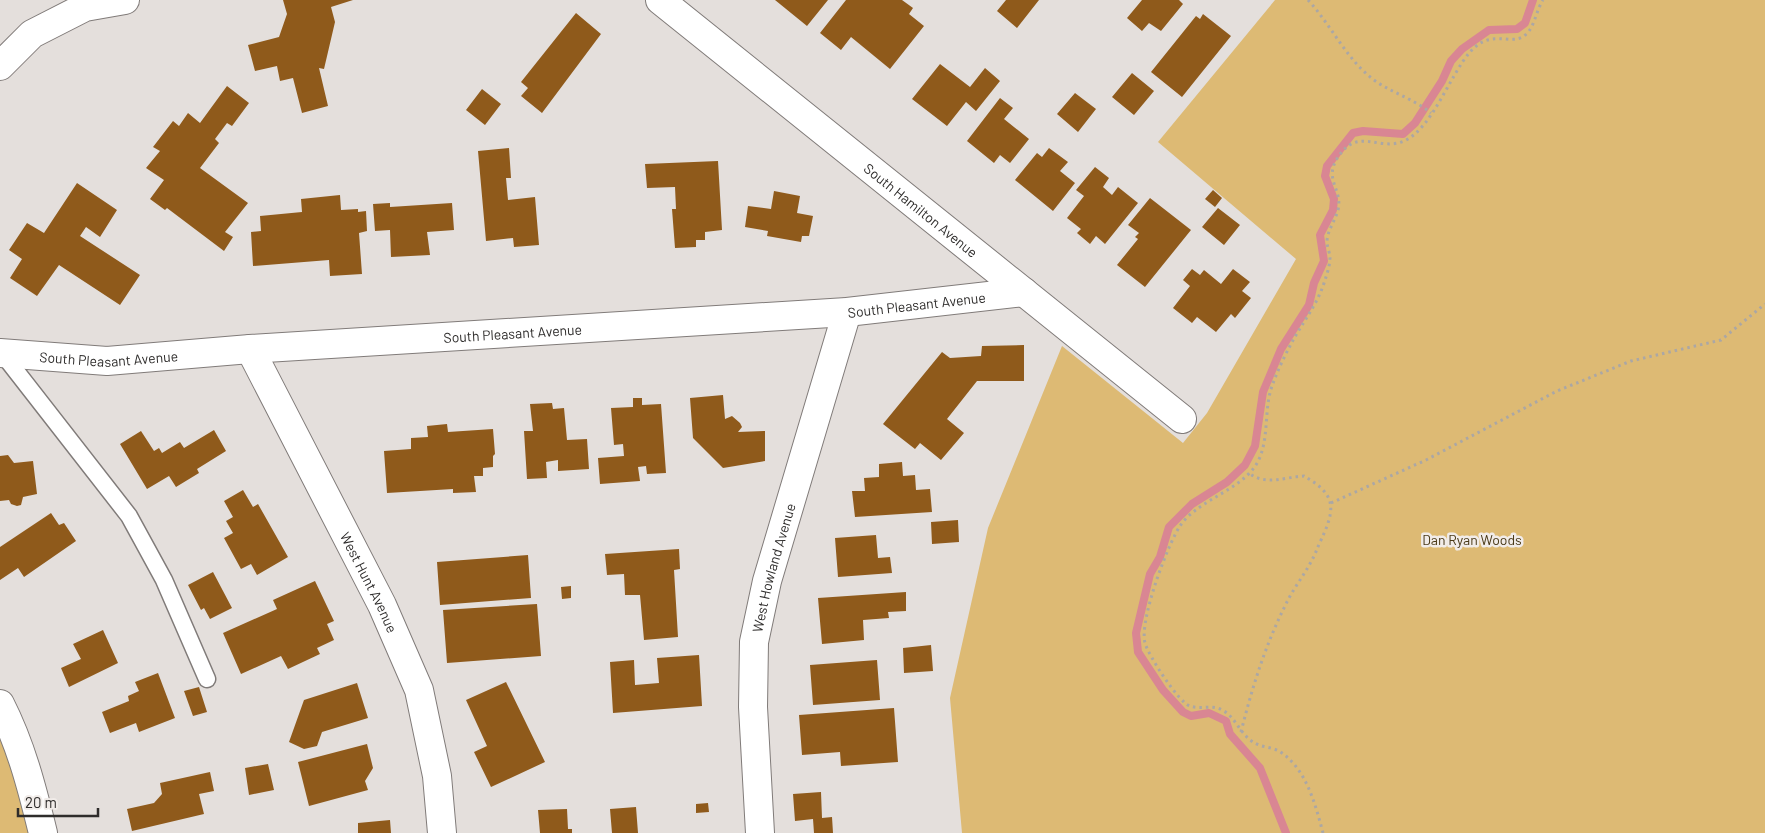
<svg xmlns="http://www.w3.org/2000/svg" width="1765" height="833" font-family="Barlow,sans-serif">
  <style>
    .green { fill: #ddba74 }
    .lines { fill: none; stroke-linecap: round; stroke-linejoin: round }
    .stream { stroke: #d98693; stroke-width: 8 }
    .building { fill: #8f5a1b }
    .service-casing { stroke: #807b79; stroke-width: 19 }
    .minor-casing { stroke: #807b79; stroke-width: 30 }
    .path { stroke: #aba7a5; stroke-width: 3; stroke-dasharray: 2.5 4; stroke-linecap: butt }
    .service { stroke: #fff; stroke-width: 16 }
    .minor { stroke: #fff; stroke-width: 28 }
    .labels { text-anchor: middle; dominant-baseline: central; stroke-width: 5; stroke-linejoin: round; paint-order: stroke }
    .street-label { font-size: 14px; fill: #2e2c2b; stroke: #f1ece9 }
    .park-label { font-size: 14px; fill: #493918; stroke: #f1ece9 }
  </style>
  <rect width="100%" height="100%" fill="#e4dfdc"/>
  <path class="green" d="M1275,0H1765V833H962L950,698L988,528L1062,346L1183,443L1207,413L1296,259L1158,142Z
    M0,737L17,779L30,833H0Z"/>
  <g class="lines">
    <path class="stream" d="M1286,833L1260,768L1230,734L1226,721L1209,713L1191,716L1183,712L1163,690L1138,652L1136,633L1150,574L1160,557L1169,527L1192,504L1227,482L1245,465L1255,446L1263,392L1281,349L1309,305L1314,283L1324,261L1320,235L1333,210L1334,199L1325,176L1327,166L1353,133L1363,131L1403,134L1415,123L1442,81L1451,61L1462,49L1489,30L1517,29L1525,23L1533,0"/>
  </g>
  <path class="building" d="M283,0H353L331,7L335,22L324,69L319,68L328,106L302,113L293,78L280,81L277,66L255,71L248,45L279,37L287,14Z
    M775,0H828L807,26Z
    M846,0H902L913,8L909,14L924,26L890,69L851,37L841,50L820,33Z
    M1006,0H1039L1017,28L997,11Z
    M1142,0H1179L1183,4L1161,31L1149,23L1142,31L1127,18Z
    M576,13L601,34L542,113L521,96L528,88L521,82Z
    M1203,14L1231,36L1182,97L1151,72L1196,16L1200,19Z
    M940,64L970,87L985,68L1000,81L976,111L966,102L947,126L912,99Z
    M1132,73L1154,91L1134,115L1112,97Z
    M227,86L249,103L232,126L227,123L215,139L219,143L200,168L248,203L225,232L233,237L224,251L167,208L165,210L150,199L164,180L146,168L160,151L153,147L173,121L179,126L188,113L200,123Z
    M482,89L501,104L485,125L466,110Z
    M1075,93L1096,109L1078,132L1057,114Z
    M1000,98L1013,108L1004,119L1029,139L1010,163L1000,155L994,163L967,141Z
    M509,148L511,178H506L508,200L535,197L539,245L514,247L513,238L486,241L478,151Z
    M1049,148L1068,162L1060,171L1075,183L1053,211L1015,180L1037,153L1042,157Z
    M718,161L722,230L705,232V240H696V247L675,248L672,209H676L675,187L647,188L645,164Z
    M1095,167L1109,178L1103,187L1112,195L1118,187L1138,203L1105,244L1096,236L1090,244L1077,233L1081,229L1067,218L1084,196L1076,190Z
    M77,183L117,210L100,237L86,227L80,236L140,275L120,305L59,265L37,296L10,278L22,259L9,250L27,223L44,233Z
    M1213,190L1222,198L1215,207L1205,199Z
    M774,191L800,196L797,213L813,216L809,236H802L801,242L767,236L768,231L745,227L748,206L771,209Z
    M340,195L341,210L358,209V212L366,211L367,231L359,233L362,274L330,276L329,260L253,266L251,232L261,231L260,216L302,212L301,199Z
    M1150,198L1191,230L1145,287L1117,265L1138,239L1135,237L1139,233L1128,225Z
    M390,203V207L452,203L454,230L427,232L430,255L391,257L390,230L375,231L373,204Z
    M1218,208L1240,225L1224,245L1202,227Z
    M1192,269L1200,275L1204,270L1221,284L1233,269L1250,282L1242,291L1251,298L1235,318L1231,314L1216,332L1197,317L1192,323L1173,308L1190,286L1183,280Z
    M1024,345V381H977L947,419L964,433L941,460L920,443L915,449L883,424L942,352L950,358L981,356L982,346Z
    M723,395L725,419L732,416L740,423L742,427L738,432L765,431V461L723,468L693,438L690,398Z
    M633,398H642V405L661,404L666,473L647,474L646,466L638,467L640,481L600,484L598,458L624,456L623,444L614,445L611,408L633,407Z
    M552,403L553,409L564,408L567,440L587,439L589,469L558,471V460L546,462L547,478L527,479L524,431H533L530,404Z
    M447,424L448,432L493,429L495,454L493,456V467L483,468V476H474L476,492L453,493V489L387,493L384,451L411,449V438L428,437L427,426Z
    M214,430L226,451L197,469L199,473L176,487L169,476L147,489L120,444L141,431L154,451L159,448L162,453L180,442L184,448Z
    M8,455L14,463L33,461L37,494L23,497L21,505L17,506L11,504L9,500L0,501V456Z
    M902,462L903,476L915,475L916,490L930,489L932,512L855,517L852,491H865L864,478L879,477V464Z
    M243,490L253,507L258,504L288,557L257,575L251,564L241,569L224,538L233,533L226,521L233,517L224,501Z
    M51,513L59,525L64,523L76,541L24,577L18,568L0,580V547Z
    M958,520L959,542L932,544L931,522Z
    M876,535L878,558L890,557L892,573L838,577L835,538Z
    M679,549L680,569L674,570L678,637L644,640L640,595H625L624,574L607,575L605,554Z
    M528,555L531,598L440,605L437,562Z
    M213,572L232,608L210,619L204,608L201,610L188,585Z
    M315,581L334,621L327,624L334,640L317,648L320,654L288,669L281,656L241,674L223,633L277,609L273,600Z
    M571,586V598L562,599L561,587Z
    M906,592V611L888,612L889,618L863,620L864,640L822,644L818,598Z
    M537,604L541,656L447,663L443,610Z
    M103,630L118,663L69,687L61,668L81,659L73,644Z
    M931,645L933,671L904,673L903,648Z
    M699,655L702,706L613,713L610,662L634,660L635,685L659,683L657,658Z
    M877,660L880,700L813,705L810,665Z
    M158,673L175,718L139,732L136,723L110,733L102,712L129,701L128,696L139,691L135,682Z
    M506,682L545,762L491,787L474,752L487,746L466,700Z
    M357,683L368,718L322,732L317,746L304,749L289,742L304,700Z
    M199,687L207,712L193,716L184,691Z
    M894,708L898,762L841,766L840,752L802,755L799,715Z
    M367,744L373,768L365,781L368,790L309,806L298,762Z
    M268,764L274,790L249,795L245,768Z
    M210,772L214,791L199,794L204,814L132,831L127,809L154,803L162,794L160,783Z
    M821,792L822,818L832,817L833,833H814L813,819L795,821L793,794Z
    M708,803L709,812L696,813V804Z
    M636,807L638,833H612L610,809Z
    M567,809L568,829H572V833H540L538,810Z
    M390,820L391,833H358V823Z"/>
  <g class="lines">
    <g class="service-casing">
      <path id="service" d="M2,353L129,516L164,580L207,679"/>
    </g>
    <g class="minor-casing">
      <g id="minor">
        <path id="s1" d="M660,0L1182,419"/>
        <path d="M0,66L32,34L85,7L125,0"/>
        <path id="s2" d="M250,349L382,605L419,690L437,776L442,833"/>
        <path id="s3" d="M0,353L107,361L250,349L847,312L1024,292"/>
        <path d="M0,704C21,745 32,788 43,833"/>
        <path id="s4" d="M760,833L753,707L754,642L767,581L847,312"/>
      </g>
    </g>
    <path class="path" d="M1308,0C1332,26 1346,59 1374,80C1392,93 1414,99 1431,113
      M1331,503L1426,460L1557,391L1631,361L1721,340L1765,304
      M1241,732C1252,688 1265,646 1285,606C1294,586 1309,570 1317,549C1322,537 1334,516 1330,502C1327,490 1314,482 1304,476C1285,477 1265,486 1249,473
      M1323,833C1315,803 1306,768 1279,751C1271,747 1260,747 1253,742C1240,734 1235,716 1222,710C1212,704 1201,710 1190,706C1179,703 1148,655 1145,643C1139,621 1167,546 1180,526C1184,520 1190,514 1196,510C1216,494 1250,483 1260,457C1269,434 1264,409 1272,386C1277,372 1284,357 1291,344C1302,323 1318,304 1325,280C1327,274 1330,265 1330,258C1330,253 1327,247 1327,242C1327,231 1335,221 1338,210C1343,189 1323,180 1338,157C1359,126 1378,152 1404,141C1432,129 1450,75 1470,52C1494,25 1514,51 1529,31C1535,23 1537,9 1543,0"/>
    <use href="#service" class="service"/>
    <use href="#minor" class="minor"/>
  </g>
  <g class="labels">
    <g class="street-label">
      <text stroke="none"><textPath href="#s1" startOffset="335">South Hamilton Avenue</textPath></text>
      <text stroke="none"><textPath href="#s3" startOffset="919">South Pleasant Avenue</textPath></text>
      <text stroke="none"><textPath href="#s3" startOffset="514">South Pleasant Avenue</textPath></text>
      <text stroke="none"><textPath href="#s3" startOffset="109">South Pleasant Avenue</textPath></text>
      <text stroke="none"><textPath href="#s4" startOffset="268">West Howland Avenue</textPath></text>
      <text stroke="none"><textPath href="#s2" startOffset="262">West Hunt Avenue</textPath></text>
    </g>
    <g class="park-label">
      <text x="1472" y="539">Dan Ryan Woods</text>
    </g>
  </g>
  <path d="M18 808v8h80v-8" fill="none" stroke="#2e2c2b" stroke-width="2.5"/>
  <text x="25" y="808" font-size="15" fill="#2e2c2b" stroke="#f1ece9" stroke-width="4" paint-order="stroke">20 m</text>
</svg>
